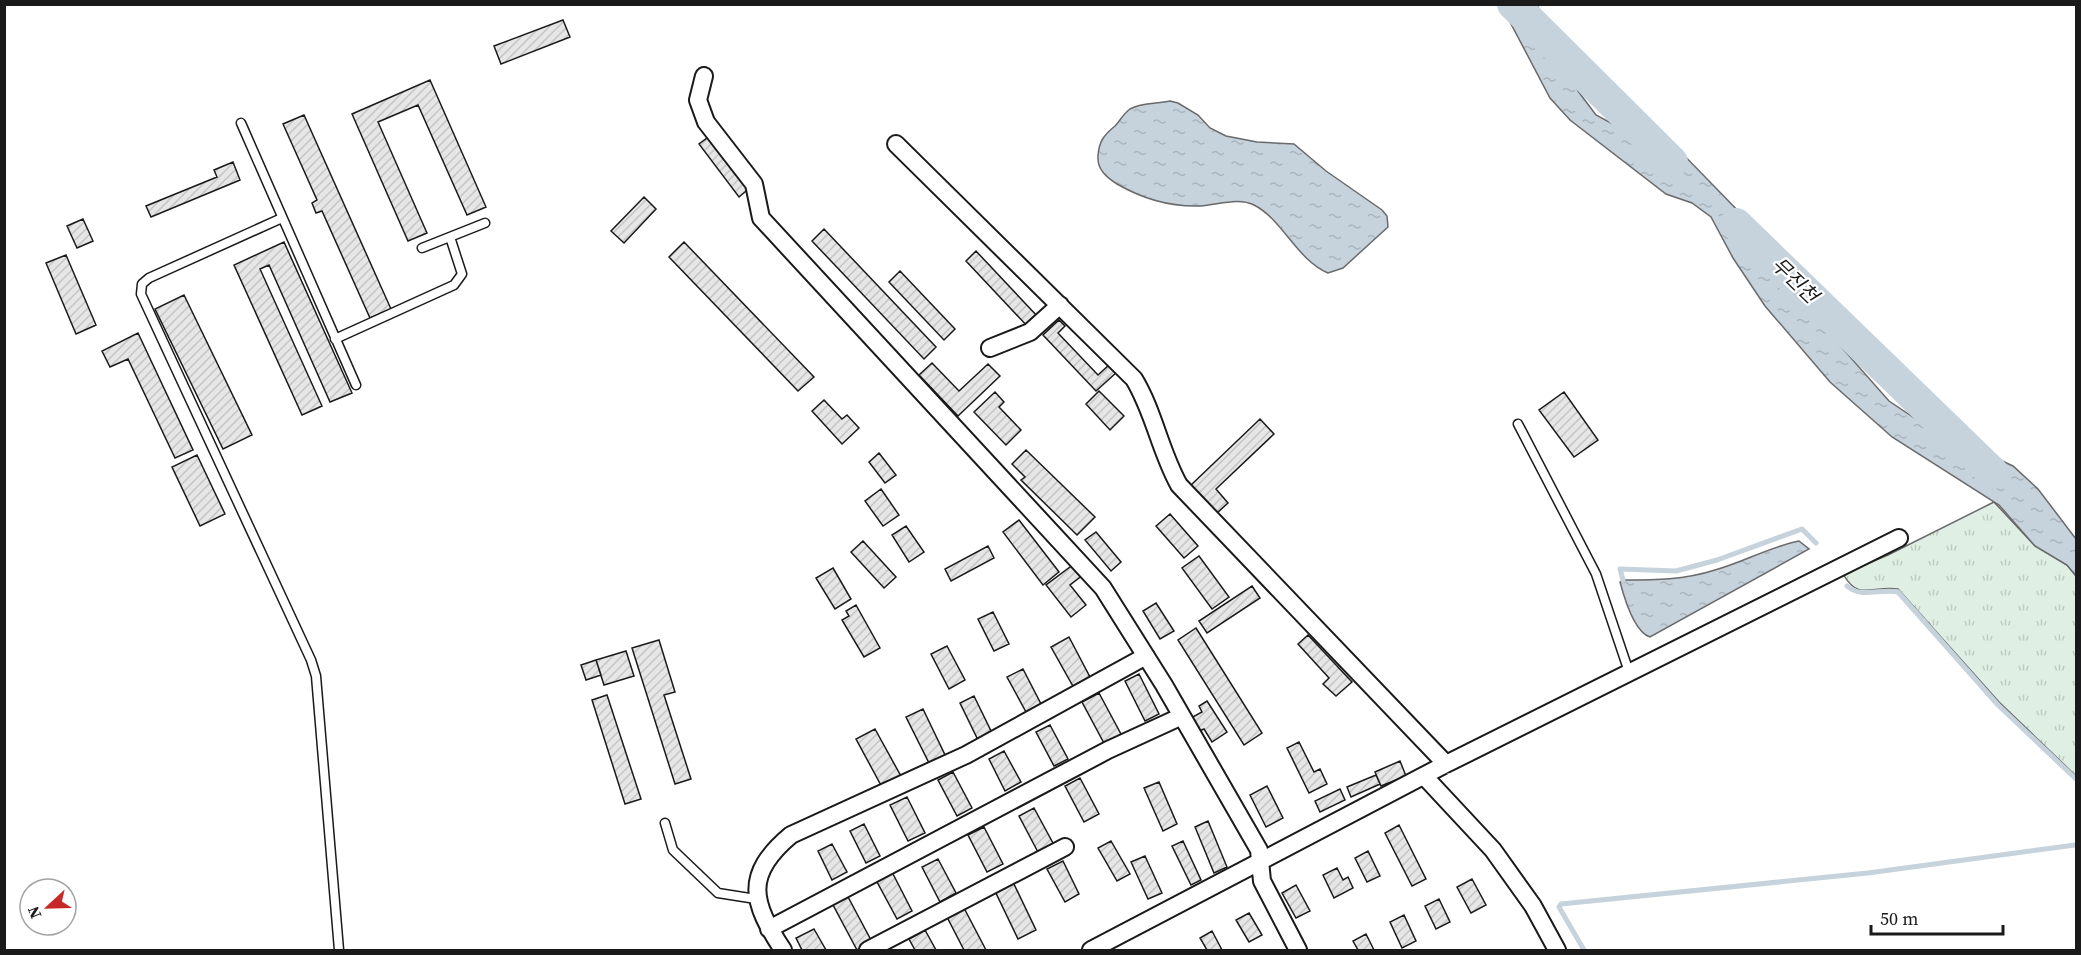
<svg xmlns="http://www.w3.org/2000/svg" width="2081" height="955" font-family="'Source Serif 4','Noto Sans KR',serif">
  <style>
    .grass { fill: url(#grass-tufts); stroke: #6a6a6a; stroke-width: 1.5 }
    .water { fill: url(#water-ripples); stroke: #6a6a6a; stroke-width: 1.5 }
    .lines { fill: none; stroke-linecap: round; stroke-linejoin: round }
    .stream { stroke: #c6d2dc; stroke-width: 5 }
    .river { stroke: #c6d2dc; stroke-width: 32 }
    .building { fill: url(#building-hatch); stroke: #1a1a1a; stroke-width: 1.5 }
    .service-casing { stroke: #1a1a1a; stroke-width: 11 }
    .minor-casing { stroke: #1a1a1a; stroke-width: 20 }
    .service { stroke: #fff; stroke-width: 8 }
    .minor { stroke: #fff; stroke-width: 16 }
    .labels { text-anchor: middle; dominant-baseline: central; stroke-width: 4.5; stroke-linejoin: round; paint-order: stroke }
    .water-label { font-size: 20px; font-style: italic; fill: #1a1a1a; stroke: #fff }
  </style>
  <defs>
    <pattern id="grass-tufts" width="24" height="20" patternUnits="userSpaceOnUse" patternTransform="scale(1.5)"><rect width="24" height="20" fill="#e0efe3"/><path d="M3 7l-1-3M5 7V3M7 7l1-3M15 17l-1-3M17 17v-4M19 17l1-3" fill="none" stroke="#c0ccc2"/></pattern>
    <pattern id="water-ripples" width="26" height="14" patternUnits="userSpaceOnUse" patternTransform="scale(1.5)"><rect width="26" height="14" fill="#c6d2dc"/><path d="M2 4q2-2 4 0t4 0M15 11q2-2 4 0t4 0" fill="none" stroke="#aab4bc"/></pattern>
    <pattern id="building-hatch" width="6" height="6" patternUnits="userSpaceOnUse" patternTransform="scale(1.5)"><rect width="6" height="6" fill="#e6e6e6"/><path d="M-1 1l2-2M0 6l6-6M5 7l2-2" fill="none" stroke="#c5c5c5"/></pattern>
  </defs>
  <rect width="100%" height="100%" fill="#fff"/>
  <path class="grass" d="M1994,502L2035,546L2067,565L2076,576V776L1999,702L1898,589C1872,585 1859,602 1843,574L1888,555Z"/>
  <path class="water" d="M1501,5H1537L1560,48L1578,91L1596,115L1622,129L1650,134L1676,147L1745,218L1771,262L1798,298L1889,401L1925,425L2013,466L2038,489L2076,539V576L2067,565L2035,546L1999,505L1892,437L1830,382L1765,306L1733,258L1711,217L1692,203L1666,194L1570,120L1550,98Z
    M1170,101L1178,103L1198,115L1210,128L1226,136L1257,142L1294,144L1326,171L1382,210L1387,216L1388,227L1343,268L1328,273C1297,260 1282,219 1254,205C1238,197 1218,205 1200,206C1170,207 1143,199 1117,184C1106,177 1097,169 1098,156C1099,141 1104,135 1115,126C1120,121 1123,114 1130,109C1142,102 1157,104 1170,101Z
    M1799,541L1809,549L1650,637C1634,632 1624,597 1620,582L1623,580C1655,580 1684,580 1715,570C1744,562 1769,547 1799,541Z"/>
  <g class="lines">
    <path class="stream" d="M1623,580L1620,569L1676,571L1717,560L1802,529L1816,543
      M1847,586C1861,599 1881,588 1898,592L1998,705L2076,779
      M1584,950L1559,907L1561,904L1868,873L2075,845"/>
    <path class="river" d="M1513,4L1672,162
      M1736,224L1993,473"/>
  </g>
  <path class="building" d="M563,20L570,37L501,64L494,46Z
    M430,80L486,207L467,215L418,105L378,122L427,233L408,241L352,114Z
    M304,115L391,309L370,318L322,211L316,213L312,203L317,200L283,124Z
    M711,135L751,187L739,197L699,144Z
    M233,162L240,180L151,217L146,206L217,177L214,170Z
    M644,197L656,209L624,243L611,231Z
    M83,219L93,241L77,248L67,226Z
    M824,229L936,347L924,359L812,241Z
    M284,242L352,393L330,402L269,265L260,269L322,406L302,415L234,265Z
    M684,242L814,377L798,391L669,257Z
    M976,251L1039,318L1029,328L966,261Z
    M66,255L96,325L76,334L46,263Z
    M900,271L955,329L944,340L889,282Z
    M184,295L252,435L223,449L155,309Z
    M1059,320L1065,326L1058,333L1098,375L1109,365L1117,372L1096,391L1043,335Z
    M138,333L193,450L175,458L128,359L110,367L102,351Z
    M932,363L959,391L988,364L1000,376L958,416L919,375Z
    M1099,391L1124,416L1110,430L1086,404Z
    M995,392L1004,402L999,407L1021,430L1006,445L974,412Z
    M1564,392L1598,440L1574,457L1539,410Z
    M824,400L842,419L847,415L859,428L842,444L812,411Z
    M1260,419L1274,434L1216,489L1228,503L1216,514L1190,486Z
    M1026,450L1095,517L1077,535L1021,480L1025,477L1012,464Z
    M879,453L896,475L885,483L869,462Z
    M197,455L225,514L200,526L172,467Z
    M881,489L899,515L883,526L865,501Z
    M1170,514L1198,546L1184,558L1156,526Z
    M1019,520L1059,572L1043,585L1003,532Z
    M906,526L924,552L909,562L892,535Z
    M1096,532L1121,562L1111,571L1085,540Z
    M863,541L896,577L884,588L851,552Z
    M988,546L994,558L951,581L945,569Z
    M1199,556L1229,597L1212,609L1182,568Z
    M1074,564L1083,575L1070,585L1086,605L1071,617L1046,585Z
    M833,568L851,599L835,609L816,578Z
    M1252,586L1260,598L1207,633L1199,621Z
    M1156,603L1174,631L1160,639L1143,611Z
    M856,605L880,648L864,657L842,620L849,616L846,611Z
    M993,612L1009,644L994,651L978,619Z
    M1196,628L1262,733L1244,745L1178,640Z
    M1308,635L1352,682L1336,696L1323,684L1329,678L1298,644Z
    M1069,637L1091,679L1074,688L1051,647Z
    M659,640L675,692L664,695L691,779L675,784L632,648Z
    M947,646L965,680L949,689L931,654Z
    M626,651L634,676L604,685L596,660Z
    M596,660L601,675L586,680L581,665Z
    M1023,669L1041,704L1026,712L1007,677Z
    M1139,674L1159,714L1145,721L1125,681Z
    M1099,693L1122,736L1105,745L1082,702Z
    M607,695L641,799L625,804L592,700Z
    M974,696L992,733L978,740L960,703Z
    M1207,701L1227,732L1212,742L1204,729L1199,731L1191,718L1202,712L1199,706Z
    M923,709L946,757L930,765L906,717Z
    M1050,725L1068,759L1054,766L1036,732Z
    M875,729L902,778L883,789L856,739Z
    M1299,742L1314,772L1320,769L1327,784L1309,793L1287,748Z
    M1004,751L1021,782L1005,791L989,759Z
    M1400,761L1406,776L1381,786L1375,772Z
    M953,772L972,808L957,816L938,780Z
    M1376,775L1380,784L1351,797L1347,787Z
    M1080,778L1099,814L1084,822L1065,786Z
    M1159,782L1177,824L1163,831L1144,788Z
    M1267,786L1283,818L1266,827L1250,795Z
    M1340,789L1345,800L1320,812L1315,801Z
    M907,797L925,833L908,841L890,805Z
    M1034,808L1054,845L1039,854L1019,816Z
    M1208,821L1227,867L1214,873L1195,827Z
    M864,824L880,856L866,863L850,831Z
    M1399,825L1426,879L1412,886L1385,833Z
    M984,827L1003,864L987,872L968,835Z
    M1111,841L1130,874L1117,881L1098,848Z
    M1183,841L1201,880L1191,885L1172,846Z
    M832,844L847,872L832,880L818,851Z
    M1368,851L1380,876L1367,882L1355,858Z
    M1145,856L1162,893L1148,899L1131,862Z
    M938,859L956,893L940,902L922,867Z
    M1063,861L1079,894L1065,902L1047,869Z
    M1337,868L1343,880L1348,877L1353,888L1334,898L1323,875Z
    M892,872L912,911L897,919L876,880Z
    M1472,879L1486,905L1471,913L1457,887Z
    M1012,880L1036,930L1018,939L994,889Z
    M1296,885L1310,911L1296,918L1282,893Z
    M847,895L872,942L857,950L832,903Z
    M1439,899L1450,922L1436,929L1425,906Z
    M964,908L986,950H964L947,917Z
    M1249,913L1262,935L1249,942L1236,920Z
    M1404,915L1416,941L1402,948L1390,922Z
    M814,929L826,950H802L796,938Z
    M925,930L936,950H915L909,939Z
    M1212,931L1222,950H1207L1200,938Z
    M1366,934L1374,950H1358L1353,941Z"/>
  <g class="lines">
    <g class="service-casing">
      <path id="service" d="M241,123L356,385
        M282,218L149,278L142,284L141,294L311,660L316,676L339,950
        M422,248L485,223
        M335,339L454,285L462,274L450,237
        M1518,424L1596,574L1629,672
        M665,823L673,850L718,893L756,899"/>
    </g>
    <g class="minor-casing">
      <path id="minor" d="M704,76L698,100L706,122L754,184L761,218L1103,588L1164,685L1259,850L1262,881L1298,950
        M896,144L1134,379C1154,412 1160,451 1179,485L1446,764
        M990,348L1030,332L1060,305
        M1424,776L1493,850L1533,906L1557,950
        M769,929L1108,750L1180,717
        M783,950C752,903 743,875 791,835L966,755L1146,656
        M868,950L1065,847
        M1091,950L1446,764L1899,538"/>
    </g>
    <use href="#service" class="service"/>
    <use href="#minor" class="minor"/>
  </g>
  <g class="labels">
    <g class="water-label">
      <text transform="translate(1795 280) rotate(44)">무진천</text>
    </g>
  </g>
  <rect width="2081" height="955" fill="none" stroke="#1a1a1a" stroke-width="12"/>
  <g transform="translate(48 907) rotate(248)"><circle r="28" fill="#ffffff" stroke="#a3a3a3" stroke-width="1.5"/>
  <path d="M0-4.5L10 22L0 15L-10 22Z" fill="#c62828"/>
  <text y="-9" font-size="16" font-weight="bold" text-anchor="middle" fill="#1a1a1a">N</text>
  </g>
  <path d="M1871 925v9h132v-9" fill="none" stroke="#1a1a1a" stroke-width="3"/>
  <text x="1880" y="925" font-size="18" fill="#1a1a1a" stroke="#ffffff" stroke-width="4.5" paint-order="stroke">50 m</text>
</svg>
